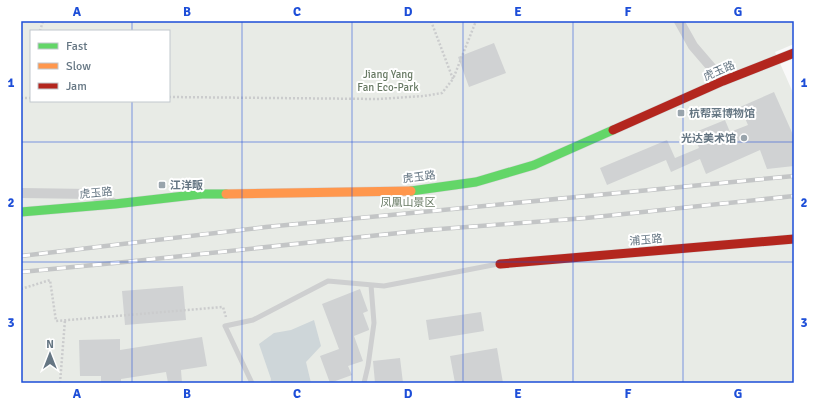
<svg xmlns="http://www.w3.org/2000/svg" width="815" height="404" font-family="Signika,'Noto Sans SC',sans-serif">
  <style>
    .green { fill: #e8ebe6; fill-rule: evenodd }
    .water { fill: #ced6d9 }
    .building { fill: #d0d2d3 }
    .lines { fill: none; stroke-linecap: round; stroke-linejoin: round }
    .fast-casing { stroke: #d5d6d7; stroke-width: 10 }
    .slow-casing { stroke: #d5d6d7; stroke-width: 10 }
    .jam-casing { stroke: #d5d6d7; stroke-width: 10 }
    .path { stroke: #cbcccd; stroke-width: 2.5; stroke-dasharray: 2 2; stroke-linecap: butt }
    .lane { stroke: #cecfd0; stroke-width: 5 }
    .street { stroke: #cecfd0; stroke-width: 10 }
    .fast { stroke: #63d668; stroke-width: 9 }
    .slow { stroke: #ff974d; stroke-width: 9 }
    .jam { stroke: #b3261e; stroke-width: 9 }
    .rail-casing { stroke: #c3c5c6; stroke-width: 4.5 }
    .rail { stroke: #fff; stroke-width: 3; stroke-dasharray: 9; stroke-linecap: butt }
    .grid { fill: none; stroke: #1d4ed8; stroke-width: 1; stroke-opacity: 0.55 }
    .poi-dot { fill: #99a4ac; stroke: #fff; stroke-width: 1.5 }
    .labels { text-anchor: middle; dominant-baseline: central; stroke-width: 4; stroke-linejoin: round; paint-order: stroke }
    .street-label { font-size: 11px; fill: #657683; stroke: #fff }
    .park-label { font-size: 11px; fill: #687a64; stroke: #fff }
    .poi-label { font-size: 11px; font-weight: bold; fill: #657683; stroke: #fff; text-anchor: start }
    .neatline { fill: none; stroke: #1d4ed8; stroke-width: 1.5 }
    .grid-label { font-size: 13px; text-anchor: middle; font-weight: bold; fill: #1d4ed8 }
  </style>
  <rect width="100%" height="100%" fill="#f9f9f9"/>
  <path class="green" d="M21,21H794V44L775,52L794,95V383H21ZM31,31H169V101H31Z"/>
  <path class="water" d="M314,320L321,346L306,362L311,383H270L271,379L259,344L274,333L291,330Z"/>
  <path class="building" d="M494,43L506,73L469,87L458,57Z
    M774,92L794,137V166L767,169L760,150L706,174L700,159L671,172L666,160L607,185L600,168L667,140L675,158L699,148L693,133L725,120L730,132L748,125L740,107Z
    M183,286L186,320L125,325L122,291Z
    M360,289L368,311L363,313L369,329V330L354,336L363,361L348,366L352,375L330,383L320,356L339,349L322,304Z
    M481,312L484,331L429,340L426,320Z
    M202,337L207,366L181,370L182,383H168L166,372L121,379V383H101V376H80L79,340L120,339V350Z
    M497,348L503,383H455L450,356Z
    M400,358L403,383H375L373,361Z"/>
  <g class="lines">
    <g class="fast-casing">
      <path id="fast" d="M411,191L476,182L534,165L613,130
        M21,212L115,204L202,194H226"/>
    </g>
    <g class="slow-casing">
      <path id="slow" d="M226,194L411,191"/>
    </g>
    <g class="jam-casing">
      <path id="jam" d="M613,130L723,81L794,53
        M500,264L794,239"/>
    </g>
    <path class="path" d="M431,21L453,79L476,21
      M40,31L43,21
      M169,97L378,99L424,96L442,93L453,79
      M21,98H31
      M21,289L50,280L56,321L223,307L226,317
      M60,383L65,320"/>
    <path class="lane" d="M252,383L225,326L253,320L328,281L384,286L498,264
      M364,383L368,366L374,323L371,285"/>
    <path class="street" d="M679,21L693,46L723,81
      M21,193L91,194L113,203"/>
    <use href="#fast" class="fast"/>
    <use href="#slow" class="slow"/>
    <use href="#jam" class="jam"/>
    <g class="rail-casing">
      <path id="rail" d="M21,256L266,227L794,176
        M21,272L135,261L427,230L586,218L794,196"/>
    </g>
    <use href="#rail" class="rail"/>
  </g>
  <path class="grid" d="M132,21V31M242,21V383M352,21V383M463,21V383M573,21V383M683,21V383M132,101V383M21,142H794M21,262H794"/>
  <g class="poi-dot">
    <rect x="677" y="109" width="8" height="8" rx="2"/>
    <circle cx="744" cy="138" r="4"/>
    <rect x="158" y="181" width="8" height="8" rx="2"/>
  </g>
  <g class="labels">
    <g class="street-label">
      <text transform="translate(719 71) rotate(-23)">虎玉路</text>
      <text transform="translate(419 177) rotate(-7)">虎玉路</text>
      <text transform="translate(96 193) rotate(-5)">虎玉路</text>
      <text transform="translate(646 240) rotate(-5)">浦玉路</text>
    </g>
    <g class="park-label">
      <text x="388" y="74">Jiang Yang<tspan x="388" dy="13">Fan Eco-Park</tspan></text>
      <text x="408" y="202">凤凰山景区</text>
    </g>
    <g class="poi-label">
      <text x="689" y="113">杭帮菜博物馆</text>
      <text x="736" y="138" text-anchor="end">光达美术馆</text>
      <text x="170" y="185">江洋畈</text>
    </g>
  </g>
  <rect width="815" height="404" fill="none" stroke="#ffffff" stroke-width="44"/>
  <rect x="30" y="30" width="140" height="72" fill="#ffffff" stroke="#c1c8cd"/>
  <rect x="38" y="43" width="20" height="6" fill="#63d668" stroke="#c1c8cd"/>
  <text x="66" y="50" font-size="12" fill="#657683">Fast</text>
  <rect x="38" y="63" width="20" height="6" fill="#ff974d" stroke="#c1c8cd"/>
  <text x="66" y="70" font-size="12" fill="#657683">Slow</text>
  <rect x="38" y="83" width="20" height="6" fill="#b3261e" stroke="#c1c8cd"/>
  <text x="66" y="90" font-size="12" fill="#657683">Jam</text>
  <g transform="translate(50 354)" stroke="#ffffff" stroke-width="3" paint-order="stroke">
  <path d="M0-3L7 15L0 10L-7 15Z" fill="#657683"/>
  <text y="-6" font-size="11" font-weight="bold" text-anchor="middle" fill="#657683">N</text>
  </g>
  <rect x="22" y="22" width="771" height="360" class="neatline"/>
  <g class="grid-label">
    <text x="77" y="16">A</text>
    <text x="187" y="16">B</text>
    <text x="297" y="16">C</text>
    <text x="408" y="16">D</text>
    <text x="518" y="16">E</text>
    <text x="628" y="16">F</text>
    <text x="738" y="16">G</text>
    <text x="11" y="87">1</text>
    <text x="804" y="87">1</text>
    <text x="11" y="207">2</text>
    <text x="804" y="207">2</text>
    <text x="11" y="327">3</text>
    <text x="804" y="327">3</text>
    <text x="77" y="398">A</text>
    <text x="187" y="398">B</text>
    <text x="297" y="398">C</text>
    <text x="408" y="398">D</text>
    <text x="518" y="398">E</text>
    <text x="628" y="398">F</text>
    <text x="738" y="398">G</text>
  </g>
</svg>
